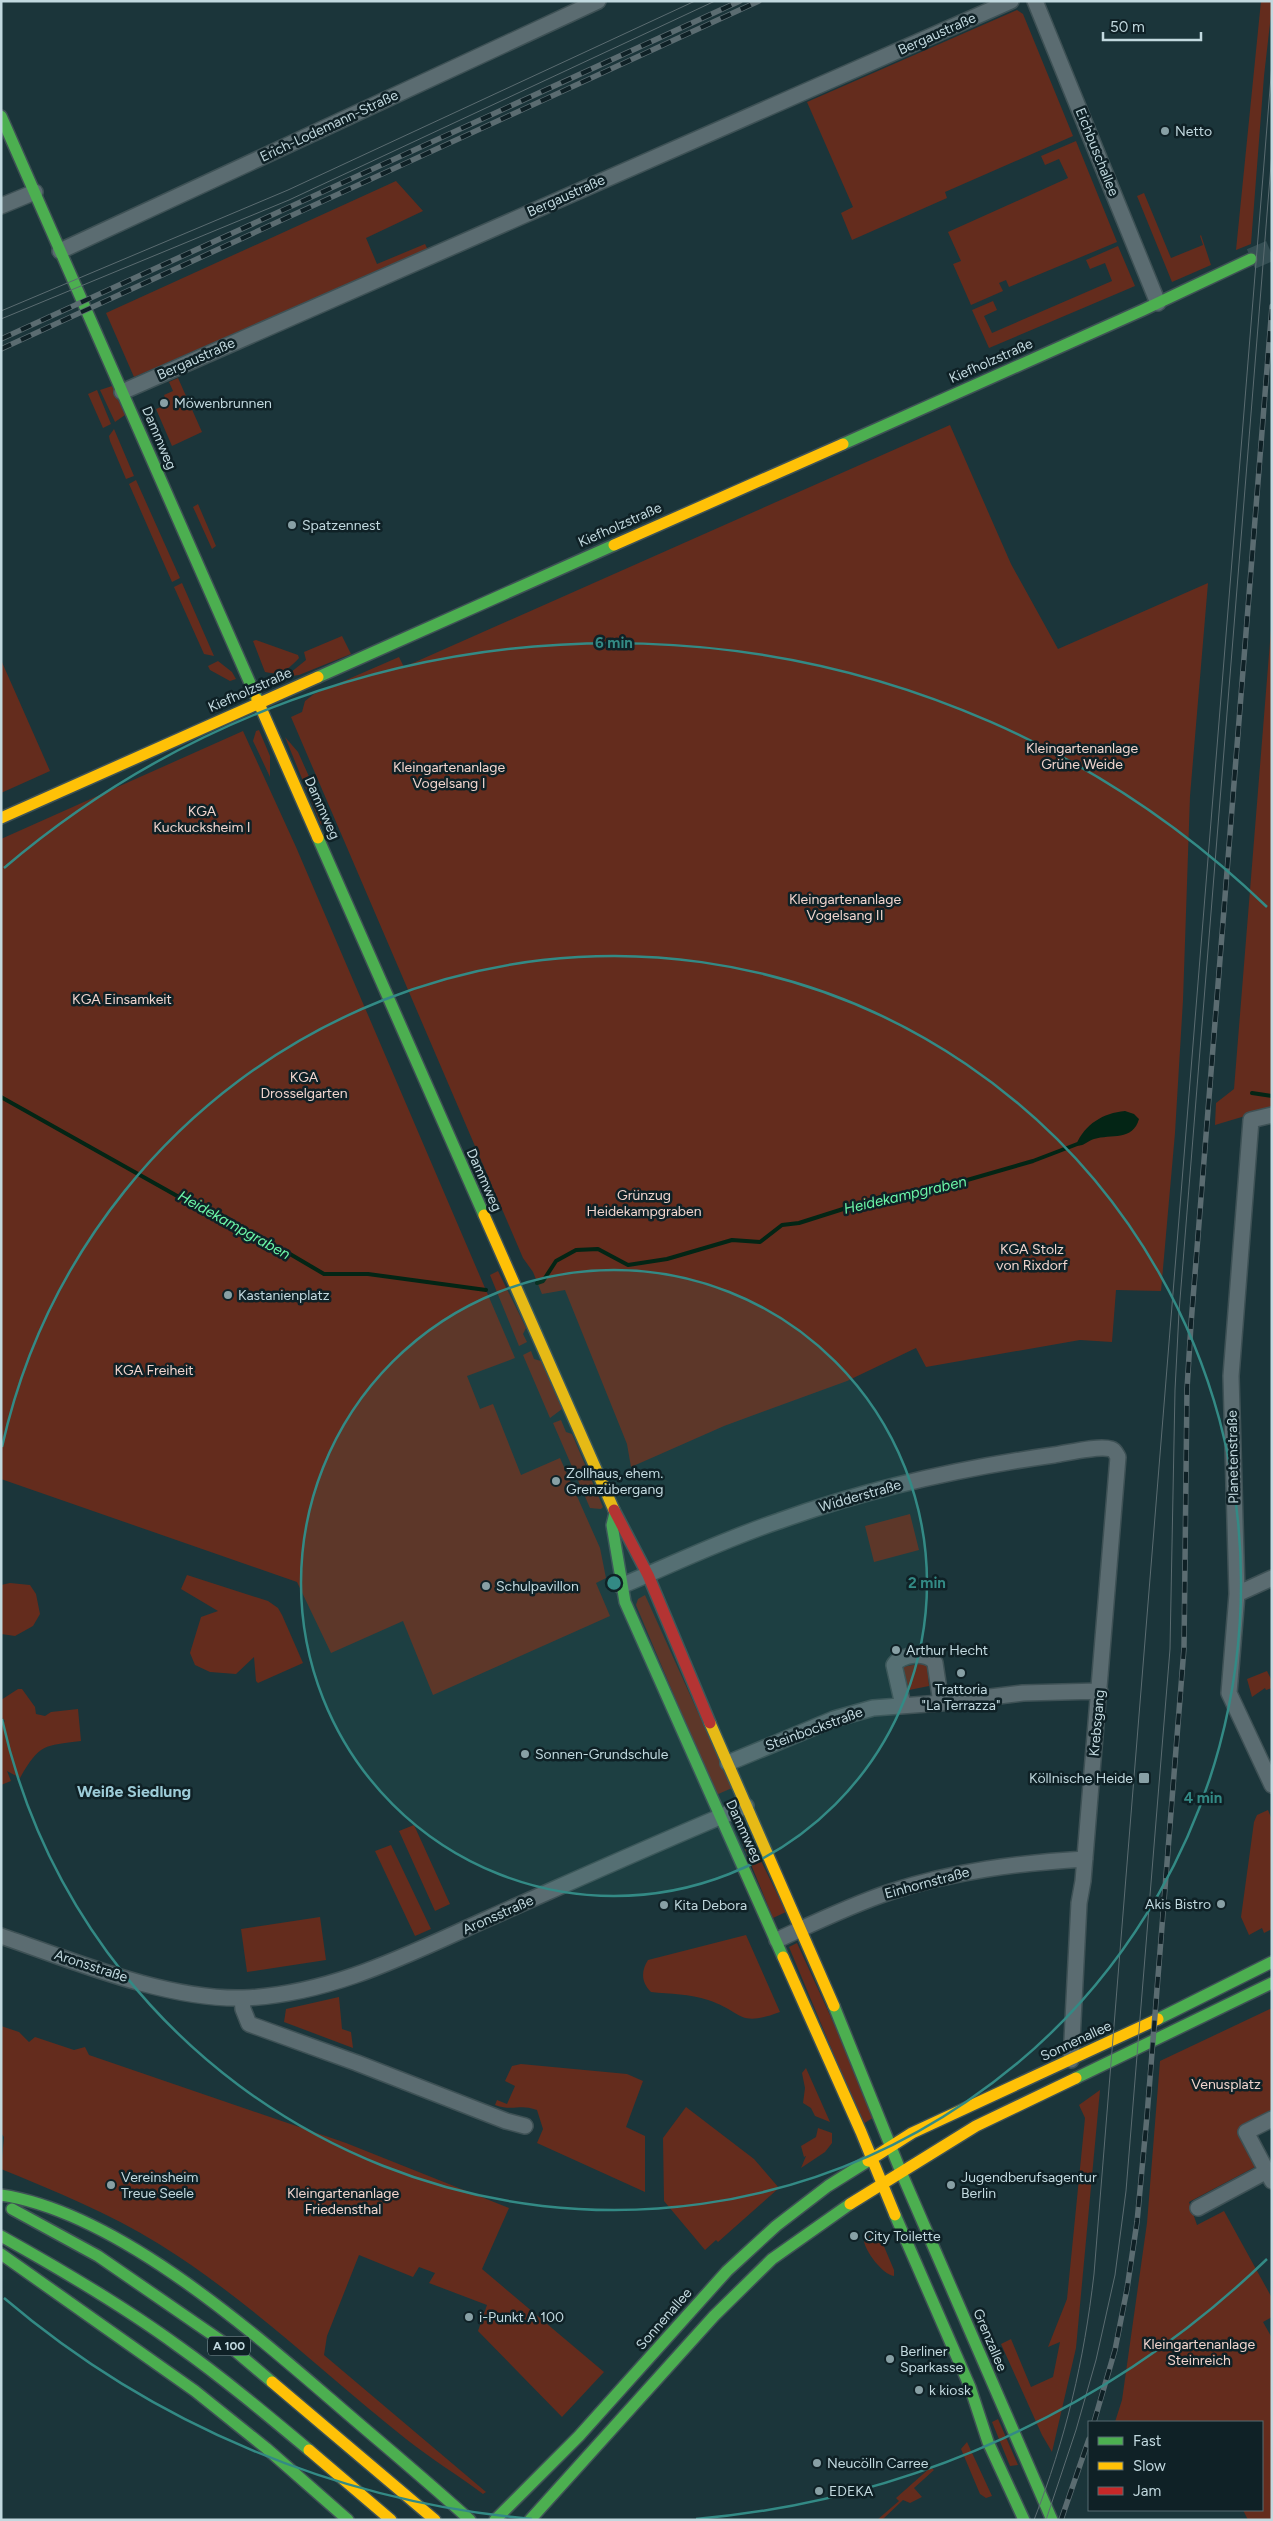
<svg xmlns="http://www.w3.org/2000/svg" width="1273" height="2521" font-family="Figtree,sans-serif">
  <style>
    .green { fill: #642c1d }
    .water { fill: #032515 }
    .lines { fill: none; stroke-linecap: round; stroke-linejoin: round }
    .stream { stroke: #032515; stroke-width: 4 }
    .secondary-tunnel { stroke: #344e53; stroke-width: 21; stroke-dasharray: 21 11; stroke-linecap: butt }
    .street-casing { stroke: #3e5155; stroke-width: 18 }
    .fast-casing { stroke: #3e5155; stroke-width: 14 }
    .slow-casing { stroke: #3e5155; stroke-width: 14 }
    .jam-casing { stroke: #3e5155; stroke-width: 14 }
    .street { stroke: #5b6c71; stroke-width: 15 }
    .fast { stroke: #4caf50; stroke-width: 11 }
    .slow { stroke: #ffc107; stroke-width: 11 }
    .jam { stroke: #c62828; stroke-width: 11 }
    .tram { stroke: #5b6c71; stroke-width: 1 }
    .rail-casing { stroke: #5b6c71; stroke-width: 5.5 }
    .rail { stroke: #0f2126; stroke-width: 4; stroke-dasharray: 11; stroke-linecap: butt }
    .ring { fill: none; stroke: #338a85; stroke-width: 2.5 }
    .poi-dot { fill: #88a0a5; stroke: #0f2126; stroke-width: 2 }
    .labels { text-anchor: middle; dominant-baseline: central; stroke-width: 5; stroke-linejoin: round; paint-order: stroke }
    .shield { fill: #0f2126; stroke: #8ca2a8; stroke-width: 1 }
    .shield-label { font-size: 12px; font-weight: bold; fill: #c2d9df }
    .street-label { font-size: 14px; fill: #c2d9df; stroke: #0f2126 }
    .poi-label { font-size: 14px; fill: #c2d9df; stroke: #0f2126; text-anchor: start }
    .park-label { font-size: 14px; fill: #f1d5ce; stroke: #0f2126 }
    .water-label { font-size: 15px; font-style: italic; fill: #6cf7a8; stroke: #0f2126 }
    .quarter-label { font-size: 16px; font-weight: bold; fill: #9dccd8; stroke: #0f2126 }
    .centre { fill: #338a85; stroke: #0f2126; stroke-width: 2.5 }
    .ring-label { font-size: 15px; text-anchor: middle; font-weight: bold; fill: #338a85; stroke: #0f2126; stroke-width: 5; stroke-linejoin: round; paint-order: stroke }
  </style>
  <rect width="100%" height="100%" fill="#1b353a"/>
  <path class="green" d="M1261,1H1272V6L1264,76L1251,244L1236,250Z
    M1017,10L1023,14L1073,136L945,192L947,198L852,240L841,213L853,207L807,102Z
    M1076,141L1117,242L1009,287L1006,280L999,283L1003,291L971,305L953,264L961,261L948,232L1068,178L1059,159L1045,165L1041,156Z
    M396,181L423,211L366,238L377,264L425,244L428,250L134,377L106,313Z
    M1144,193L1171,258L1203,245L1200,236L1201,235L1211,265L1172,282L1137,196Z
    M1118,246L1135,286L989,348L972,310L993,301L997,310L984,316L992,333L1112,281L1105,263L1090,269L1086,260Z
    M178,378L202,432L172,446L156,409L168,404L164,395L173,391L169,382Z
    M112,386L125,415L115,422L100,390Z
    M97,390L111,424L103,428L88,394Z
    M950,425L1011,564L1058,649L1208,583L1190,796L1183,1000L1175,1133L1161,1291L1116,1290L1112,1342L1080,1340L926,1367L916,1348L847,1381L724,1426L631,1467L627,1444L565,1290L542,1294L533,1272L523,1258L291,717L302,712L305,701L314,694L399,657L404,667Z
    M114,429L134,476L126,479L110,441L109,436Z
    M136,480L180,578L172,582L129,484Z
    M198,504L216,546L212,549L193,507Z
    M182,583L214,656L204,654L174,587Z
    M1272,617V1108L1215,1125L1216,1103L1234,1089Z
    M342,636L351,654L299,675L291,676L290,673L306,660L304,652Z
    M256,640L298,655L299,658C289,669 280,676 265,672L253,641Z
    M1,660L50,771L1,793Z
    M218,661L232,672L236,679L230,681L210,670L208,666Z
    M259,730L270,756V777L253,741L256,731Z
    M243,731L296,847L515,1358L467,1376L480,1409L493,1404L521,1475L560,1458L600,1548L606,1578L596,1583L610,1616L433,1695L403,1621L331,1653L297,1582L1,1479V839Z
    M285,737L298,752L329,821L321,825Z
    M498,1271L526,1328L523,1334L527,1342L519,1346L490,1275Z
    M531,1351L534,1359L541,1361L562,1409L550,1418L523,1355Z
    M561,1420L566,1432L572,1434L603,1507L601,1509L590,1508L553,1423Z
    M910,1514L919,1550L874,1562L865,1526Z
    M187,1575L268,1601L278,1608L282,1615L303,1663L258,1683L256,1681L254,1657L236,1674L210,1672L195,1665L190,1653L201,1617L218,1611L181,1589Z
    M10,1583L30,1585L36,1594L40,1614L33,1626L15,1636L1,1634V1585Z
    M645,1595L732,1788L716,1795L636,1605L638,1599Z
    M923,1663L927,1666L929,1686L909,1690L903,1667Z
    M1267,1671L1272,1681V1688L1266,1690L1265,1688L1252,1697L1247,1679Z
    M18,1689H22L35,1707L36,1714L45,1716L51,1712L78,1709L81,1741C44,1746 40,1743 20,1778L7,1771L11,1781L1,1785V1724L5,1721L1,1717V1700Z
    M1268,1810L1272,1820V1929L1264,1933L1262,1928L1249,1935L1241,1917L1254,1822L1257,1815Z
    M741,1820L786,1912L773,1918L734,1823Z
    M414,1825L450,1904L435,1911L399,1831Z
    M391,1845L431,1929L415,1936L375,1851Z
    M320,1917L326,1960L247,1972L241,1929Z
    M746,1935L780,2012C737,2028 744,2012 708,2000C690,1994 670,1994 651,1992C641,1982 641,1971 648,1960Z
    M797,1943L876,2116L863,2124L789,1947Z
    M339,1997L342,2029L351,2032L353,2048L284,2022L286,2009Z
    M1272,2008V2112L1237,2132L1255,2167L1189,2202L1197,2225L1224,2211L1272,2298V2317L1263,2322L1272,2338V2520H1248L1243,2510H1262V2422H1115L1122,2400L1147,2223L1160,2061Z
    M1,2026L19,2032L29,2042L35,2037L74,2050L85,2047L89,2055L346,2143L509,2208L482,2269L604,2372L562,2417L478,2331L487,2305L429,2283L435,2273L419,2267L413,2277L359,2255L327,2336L324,2355L486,2492L483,2494C458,2475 431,2459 406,2439C323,2373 249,2300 159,2244C109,2213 55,2191 1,2169L4,2137L1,2133Z
    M521,2064L627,2074L643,2081L626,2127L645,2136V2192L537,2143L543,2129L537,2110C518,2103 515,2112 495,2105L497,2100L507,2104L515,2086L505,2081L512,2066Z
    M806,2068L830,2122L815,2116L811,2108L803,2103L805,2088L802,2073Z
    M1100,2090L1076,2348L1052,2452L1042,2435L1001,2344L1011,2339L1031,2387L1053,2377L1060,2342L1048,2347L1067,2299L1085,2118L1079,2105Z
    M686,2107L754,2159L779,2188L718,2242L716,2240L705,2250L664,2201L663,2138Z
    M818,2128L832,2133V2143L825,2152L801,2168L806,2156L804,2157L801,2146L816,2137Z
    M872,2234L880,2237L894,2270V2276C883,2275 865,2251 864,2241Z
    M998,2419L1018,2465L1010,2466L992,2422Z
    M967,2442L992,2496L986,2498L980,2494L961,2449Z
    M931,2467L934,2470L914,2488L922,2497L910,2503L903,2500L882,2520H877L899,2501L896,2498Z"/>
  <path class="water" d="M1125,1111L1134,1114L1139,1119C1133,1141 1111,1134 1094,1139C1087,1141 1084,1147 1076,1145C1085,1124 1103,1113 1125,1111Z"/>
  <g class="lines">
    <path class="stream" d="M1252,1093L1272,1096
      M1,1097L179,1197L290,1254L324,1274H368L486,1290
      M537,1283L543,1281L556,1261L576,1250L598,1249L628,1265L667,1259L732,1240L760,1242L782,1225L799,1223L884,1196L915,1195L1033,1161L1080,1143"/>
    <path class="secondary-tunnel" d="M1251,259L1272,250"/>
    <g class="street-casing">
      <path id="street" d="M1035,1L1158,303
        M1,206L35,192
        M60,251L598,1
        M122,392L1011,1
        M1272,1115L1251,1120L1231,1376L1237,1594L1229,1693L1272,1785
        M621,1586C673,1564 725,1539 779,1521C868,1489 961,1468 1054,1455C1068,1453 1099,1445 1111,1449C1115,1450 1116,1454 1118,1457L1083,1881L1079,1903L1071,2060
        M1237,1594L1272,1578
        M903,1705L894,1665C900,1654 928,1651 935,1663L941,1703
        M728,1763L834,1719L873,1708L941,1703L1023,1693L1100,1691
        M1,1936C74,1961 166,2000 243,1998C330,1995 409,1954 487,1919C573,1881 659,1842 746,1806
        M777,1940C814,1923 851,1905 890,1892C954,1871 1018,1863 1085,1859
        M242,1998L243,2009L249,2024L357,2063L506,2121L525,2126
        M1272,2119L1246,2132L1272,2181
        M1198,2208L1267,2171"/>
    </g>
    <g class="fast-casing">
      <path id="fast" d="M1,116L257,699
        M843,444L1143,310L1251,259
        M318,677L614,545
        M318,838L484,1215
        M615,1513L612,1525L625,1602L783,1957
        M834,2006L901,2172L1052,2520
        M1158,2019L1272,1962
        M1076,2078L1272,1983
        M1,2195C116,2212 249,2329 335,2403C380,2442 426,2480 470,2520
        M12,2209L98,2256L233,2349L272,2382
        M895,2215L970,2387L988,2442L1024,2520
        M1,2236C62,2270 122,2305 178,2346C223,2378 266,2414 309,2450
        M1,2254L195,2391L266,2448L348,2520
        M495,2520L579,2436L727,2271L776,2226L828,2186L868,2161
        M530,2520L714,2316L772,2259L850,2204"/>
    </g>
    <g class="slow-casing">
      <path id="slow" d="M614,545L843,444
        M257,699L318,838
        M1,818L318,677
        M484,1215L614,1510
        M710,1723L834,2006
        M783,1957L861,2132L895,2215
        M868,2161L912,2133L1158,2019
        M850,2204L976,2126L1076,2078
        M272,2382L435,2520
        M309,2450L391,2520"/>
    </g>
    <g class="jam-casing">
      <path id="jam" d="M614,1510L648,1575L710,1723"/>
    </g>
    <use href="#street" class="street"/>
    <use href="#fast" class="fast"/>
    <use href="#slow" class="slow"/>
    <use href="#jam" class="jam"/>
    <path class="tram" d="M1,311L288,190L695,1
      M1,319L289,200L715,1
      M1034,2520C1066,2438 1084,2361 1094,2274L1272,64
      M1046,2520L1076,2430L1096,2360L1115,2275L1126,2191L1170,1649L1175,1390L1179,1312L1272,152"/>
    <g class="rail-casing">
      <path id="rail" d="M1,339L740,1
        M1,349L759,1
        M1094,2422L1115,2350L1127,2289L1137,2222L1147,2116L1184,1648L1187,1389L1191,1324L1272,306
        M1061,2520L1089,2439"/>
    </g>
    <use href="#rail" class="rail"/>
  </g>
  <circle cx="614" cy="1583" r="313" fill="#338a85" fill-opacity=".12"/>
  <g class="ring">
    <circle cx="614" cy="1583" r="313"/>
    <path d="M2 1447A627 627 0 1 1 2 1719"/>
    <path d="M1267 2259A940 940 0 0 1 696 2519M532 2519A940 940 0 0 1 4 2298M4 868A940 940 0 0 1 1267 907"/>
  </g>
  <g class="poi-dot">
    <circle cx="1165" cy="131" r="5"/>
    <circle cx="164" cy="403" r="5"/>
    <circle cx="292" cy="525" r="5"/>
    <circle cx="228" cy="1295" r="5"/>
    <circle cx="556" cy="1481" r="5"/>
    <circle cx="486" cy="1586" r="5"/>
    <circle cx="896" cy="1650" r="5"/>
    <circle cx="961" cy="1673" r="5"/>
    <circle cx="525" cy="1754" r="5"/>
    <rect x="1138" y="1772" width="12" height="12" rx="2.5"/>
    <circle cx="1221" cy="1904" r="5"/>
    <circle cx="664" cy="1905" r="5"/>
    <circle cx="111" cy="2185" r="5"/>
    <circle cx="951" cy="2185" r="5"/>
    <circle cx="854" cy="2236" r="5"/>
    <circle cx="469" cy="2317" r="5"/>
    <circle cx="890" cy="2359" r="5"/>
    <circle cx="919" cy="2390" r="5"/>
    <circle cx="817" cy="2463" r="5"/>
    <circle cx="819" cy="2491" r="5"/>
  </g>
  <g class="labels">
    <rect class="shield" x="208" y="2336.5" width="42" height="19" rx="4"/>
    <g class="shield-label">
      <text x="229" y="2346">A 100</text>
    </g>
    <g class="street-label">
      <text transform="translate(937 34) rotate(-24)">Bergaustraße</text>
      <text transform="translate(329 126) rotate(-25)">Erich-Lodemann-Straße</text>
      <text transform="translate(1097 152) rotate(68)">Eichbuschallee</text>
      <text transform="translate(566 196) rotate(-24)">Bergaustraße</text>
      <text transform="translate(196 359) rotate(-24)">Bergaustraße</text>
      <text transform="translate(991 361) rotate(-24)">Kiefholzstraße</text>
      <text transform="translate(159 438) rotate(67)">Dammweg</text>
      <text transform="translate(620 525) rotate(-24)">Kiefholzstraße</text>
      <text transform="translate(250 690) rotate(-24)">Kiefholzstraße</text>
      <text transform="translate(322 808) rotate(66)">Dammweg</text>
      <text transform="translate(484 1180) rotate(66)">Dammweg</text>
      <text transform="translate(1233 1457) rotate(-91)">Planetenstraße</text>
      <text transform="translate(860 1496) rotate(-16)">Widderstraße</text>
      <text transform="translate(1097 1723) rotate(-85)">Krebsgang</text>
      <text transform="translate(814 1729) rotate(-20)">Steinbockstraße</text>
      <text transform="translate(744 1831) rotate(65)">Dammweg</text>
      <text transform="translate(927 1883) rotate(-15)">Einhornstraße</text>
      <text transform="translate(498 1915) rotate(-24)">Aronsstraße</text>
      <text transform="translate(91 1966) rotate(18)">Aronsstraße</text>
      <text transform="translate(1076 2041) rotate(-25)">Sonnenallee</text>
      <text transform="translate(664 2319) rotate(-49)">Sonnenallee</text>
      <text transform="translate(990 2340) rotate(67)">Grenzallee</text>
    </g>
    <g class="poi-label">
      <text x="1175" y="131">Netto</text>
      <text x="174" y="403">Möwenbrunnen</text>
      <text x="302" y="525">Spatzennest</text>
      <text x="238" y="1295">Kastanienplatz</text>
      <text x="566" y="1473">Zollhaus, ehem.<tspan x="566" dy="16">Grenzübergang</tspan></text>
      <text x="496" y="1586">Schulpavillon</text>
      <text x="906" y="1650">Arthur Hecht</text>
      <text x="961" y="1689" text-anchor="middle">Trattoria<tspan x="961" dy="16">"La Terrazza"</tspan></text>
      <text x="535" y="1754">Sonnen-Grundschule</text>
      <text x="1133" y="1778" text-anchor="end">Köllnische Heide</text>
      <text x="1211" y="1904" text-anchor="end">Akis Bistro</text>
      <text x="674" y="1905">Kita Debora</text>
      <text x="121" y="2177">Vereinsheim<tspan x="121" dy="16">Treue Seele</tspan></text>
      <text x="961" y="2177">Jugendberufsagentur<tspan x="961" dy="16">Berlin</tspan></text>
      <text x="864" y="2236">City Toilette</text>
      <text x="479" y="2317">i-Punkt A 100</text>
      <text x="900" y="2351">Berliner<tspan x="900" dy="16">Sparkasse</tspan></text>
      <text x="929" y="2390">k kiosk</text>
      <text x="827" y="2463">Neucölln Carree</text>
      <text x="829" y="2491">EDEKA</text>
    </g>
    <g class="park-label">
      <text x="1082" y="748">Kleingartenanlage<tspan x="1082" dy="16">Grüne Weide</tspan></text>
      <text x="449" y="767">Kleingartenanlage<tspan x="449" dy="16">Vogelsang I</tspan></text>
      <text x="202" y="811">KGA<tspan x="202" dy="16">Kuckucksheim I</tspan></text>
      <text x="845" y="899">Kleingartenanlage<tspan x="845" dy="16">Vogelsang II</tspan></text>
      <text x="122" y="999">KGA Einsamkeit</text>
      <text x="304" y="1077">KGA<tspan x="304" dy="16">Drosselgarten</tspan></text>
      <text x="644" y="1195">Grünzug<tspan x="644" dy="16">Heidekampgraben</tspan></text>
      <text x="1032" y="1249">KGA Stolz<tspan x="1032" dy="16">von Rixdorf</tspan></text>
      <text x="154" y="1370">KGA Freiheit</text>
      <text x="1226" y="2084">Venusplatz</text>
      <text x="343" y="2193">Kleingartenanlage<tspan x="343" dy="16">Friedensthal</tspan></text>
      <text x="1199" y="2344">Kleingartenanlage<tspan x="1199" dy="16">Steinreich</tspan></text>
    </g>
    <g class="water-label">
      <text transform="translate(905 1195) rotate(-13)">Heidekampgraben</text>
      <text transform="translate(234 1225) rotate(29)">Heidekampgraben</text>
    </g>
    <g class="quarter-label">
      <text x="134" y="1791">Weiße Siedlung</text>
    </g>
  </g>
  <circle cx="614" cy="1583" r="8" class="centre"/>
  <g class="ring-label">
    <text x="614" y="648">6 min</text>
    <text x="927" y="1588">2 min</text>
    <text x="1203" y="1803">4 min</text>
  </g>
  <rect width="1273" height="2521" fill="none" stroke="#c2d9df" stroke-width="5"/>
  <rect x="1088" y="2421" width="175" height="90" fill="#0f2126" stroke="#576b70"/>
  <rect x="1098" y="2437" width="25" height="8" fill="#4caf50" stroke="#576b70"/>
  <text x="1133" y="2446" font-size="15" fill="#c2d9df">Fast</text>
  <rect x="1098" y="2462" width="25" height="8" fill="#ffc107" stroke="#576b70"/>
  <text x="1133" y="2471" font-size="15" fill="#c2d9df">Slow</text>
  <rect x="1098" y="2487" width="25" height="8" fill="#c62828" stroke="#576b70"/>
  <text x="1133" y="2496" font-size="15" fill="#c2d9df">Jam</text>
  <path d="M1103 32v8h98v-8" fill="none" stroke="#c2d9df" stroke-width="2.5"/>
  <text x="1110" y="32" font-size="15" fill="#c2d9df" stroke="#0f2126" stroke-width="4" paint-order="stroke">50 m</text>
</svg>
